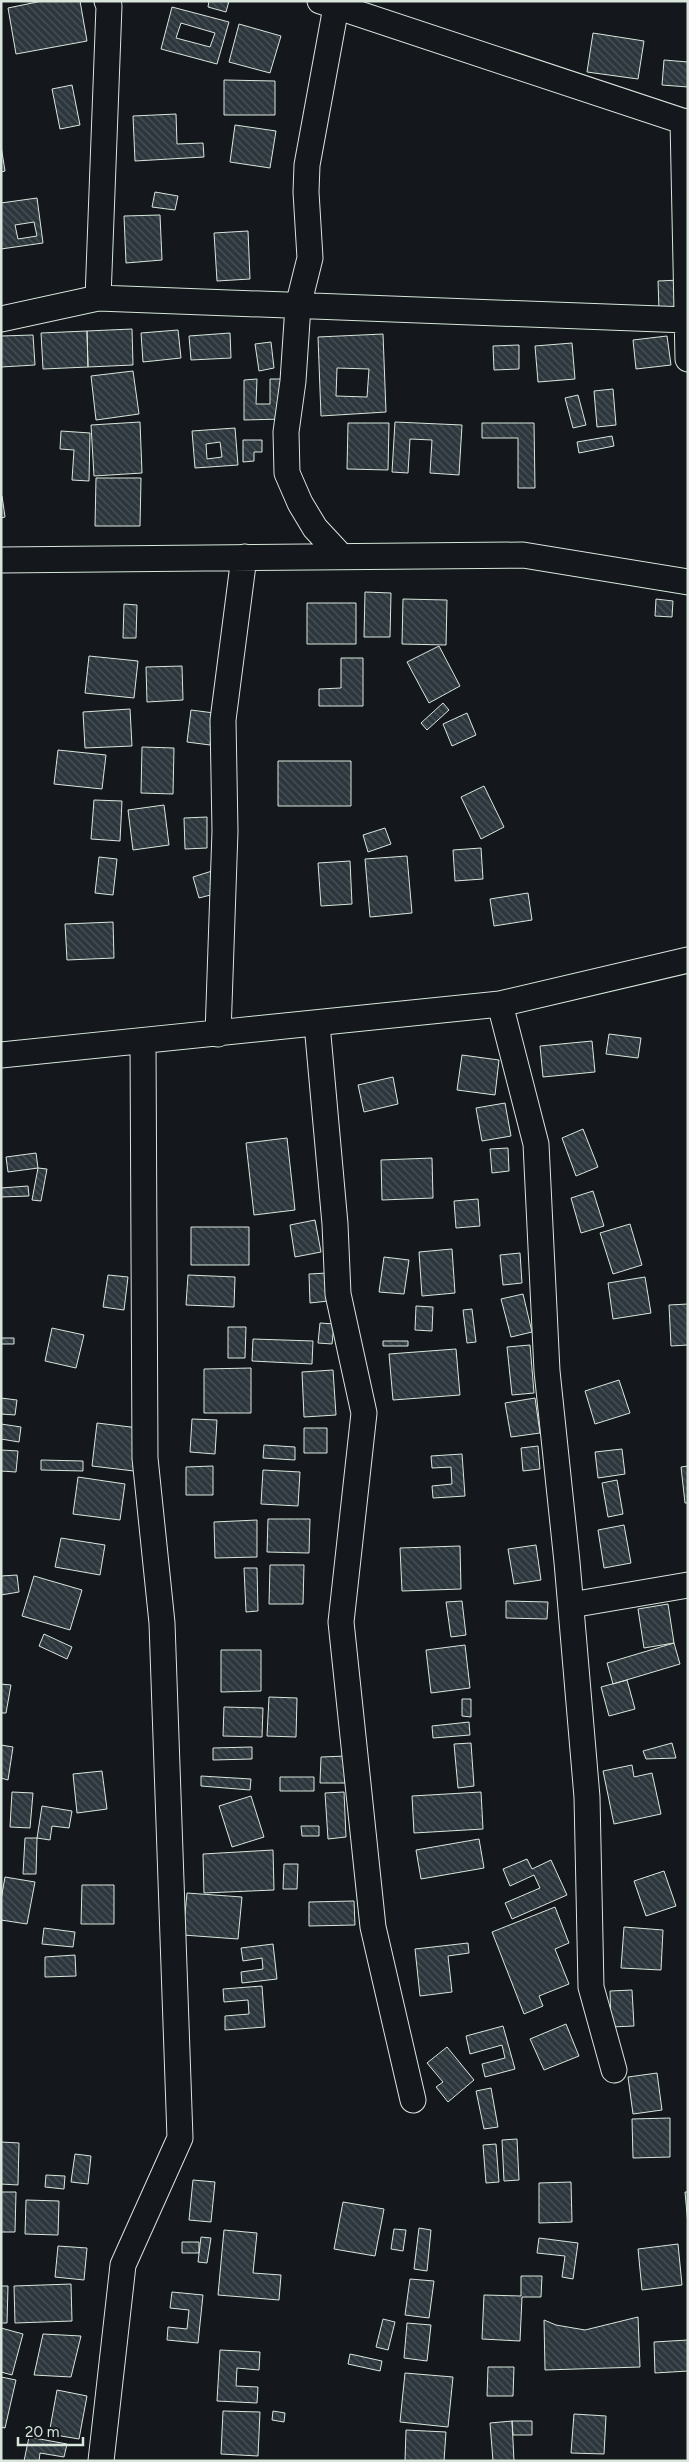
<svg xmlns="http://www.w3.org/2000/svg" width="689" height="2462" font-family="Figtree,sans-serif">
  <style>
    .building { fill: url(#building-back-hatch); stroke: #d8e6dc; fill-rule: evenodd }
    .lines { fill: none; stroke-linecap: round; stroke-linejoin: round }
    .minor-casing { stroke: #d8e6dc; stroke-width: 27 }
    .minor { stroke: #14181c; stroke-width: 25 }
  </style>
  <defs>
    <pattern id="building-back-hatch" width="6" height="6" patternUnits="userSpaceOnUse" patternTransform="scale(1.25)"><rect width="6" height="6" fill="#2c363c"/><path d="M-1 5l2 2M0 0l6 6M5-1l2 2" fill="none" stroke="#4a5358"/></pattern>
  </defs>
  <rect width="100%" height="100%" fill="#14181c"/>
  <path class="building" d="M42,1H80L87,41L16,54L8,8Z
    M209,1H229L226,12L208,7Z
    M172,7L229,22L217,64L161,49ZM181,23L215,33L210,47L176,38Z
    M239,24L281,36L270,73L229,62Z
    M593,33L644,41L638,79L587,72Z
    M664,60L688,62V87L662,85Z
    M224,80L275,81V115H224Z
    M72,85L80,125L60,129L52,89Z
    M176,114L177,144L203,143L204,157L135,161L133,116Z
    M235,125L276,131L270,168L230,162Z
    M1,146L5,171L1,172Z
    M155,192L178,196L175,210L152,207Z
    M37,198L43,243L1,249V203ZM34,222L37,236L18,239L15,225Z
    M160,215L162,260L126,263L124,216Z
    M248,231L250,279L217,281L214,233Z
    M680,280L682,307L659,309L658,281Z
    M132,329L133,365L88,367L87,331Z
    M178,330L181,358L143,362L141,333Z
    M87,331L88,367L43,369L41,333Z
    M230,333L231,358L191,360L189,336Z
    M383,334L386,412L321,416L318,337ZM337,368L369,369L367,397L336,396Z
    M33,335L35,365L1,367V336Z
    M667,336L671,365L636,369L633,340Z
    M271,342L274,368L259,371L255,344Z
    M572,343L575,379L538,382L535,346Z
    M519,345V369L494,370L493,346Z
    M133,371L139,414L96,420L91,376Z
    M257,379L256,404H270V379H283V419L244,420V380Z
    M613,389L616,425L597,427L594,391Z
    M578,395L586,425L573,428L565,398Z
    M140,422L142,473L94,476L91,425Z
    M395,422L462,425L459,475L430,473L432,440L410,439L408,473L392,472Z
    M348,423H389L388,470L347,469Z
    M482,423H534L535,488H518V438H482Z
    M235,428L238,465L195,468L192,431ZM220,442L222,457L207,459L206,444Z
    M61,431L90,433L89,481L72,480L74,450L60,449Z
    M612,436L614,446L579,453L577,442Z
    M243,440H262V452H254V461L243,462Z
    M96,478H141L140,526H95Z
    M2,496L5,517L1,518V497Z
    M365,592L391,593L390,637H364Z
    M403,599L447,600L446,645L402,644Z
    M656,599L673,601L672,617L655,616Z
    M307,603H356V644H307Z
    M124,604L137,605L136,638H123Z
    M439,646L460,686L429,703L407,662Z
    M89,656L138,661L134,698L85,693Z
    M341,658H363V706H319V689L341,688Z
    M182,666L183,700L147,702L146,667Z
    M443,703L449,710L427,730L421,723Z
    M130,709L132,746L85,748L83,712Z
    M191,710L214,713L210,745L187,742Z
    M467,713L476,735L452,746L443,724Z
    M142,747L174,748L173,794L141,793Z
    M58,750L106,755L102,789L54,784Z
    M278,761H351V806H278Z
    M484,786L504,827L481,839L461,797Z
    M94,800L122,801L120,841L91,839Z
    M164,805L169,845L133,850L128,810Z
    M207,817V848L185,849L184,818Z
    M385,828L391,844L368,852L363,835Z
    M481,848L483,879L455,881L453,850Z
    M407,856L412,913L370,917L365,859Z
    M99,857L117,859L113,895L95,893Z
    M350,861L352,904L321,906L318,863Z
    M212,871L218,893L199,898L193,877Z
    M528,893L532,920L494,926L490,899Z
    M113,922L114,958L67,960L65,924Z
    M609,1034L641,1038L638,1058L606,1054Z
    M592,1041L595,1072L543,1077L540,1046Z
    M462,1055L499,1060L495,1095L457,1090Z
    M393,1077L398,1104L364,1112L358,1085Z
    M505,1103L511,1136L482,1141L476,1108Z
    M583,1129L598,1167L576,1176L562,1138Z
    M287,1138L295,1210L254,1215L246,1143Z
    M508,1148L509,1171L492,1173L490,1149Z
    M36,1153L38,1168L8,1172L6,1157Z
    M432,1158L433,1198L382,1200L381,1160Z
    M38,1168L47,1169L41,1201L32,1200Z
    M28,1186L29,1196L1,1197V1188Z
    M593,1191L604,1226L581,1233L571,1198Z
    M478,1199L480,1226L456,1228L454,1201Z
    M315,1220L321,1252L295,1257L290,1225Z
    M630,1224L642,1265L613,1274L600,1233Z
    M191,1227H249V1265H191Z
    M452,1249L455,1293L422,1296L419,1252Z
    M520,1253L522,1283L503,1285L500,1255Z
    M384,1257L409,1260L404,1294L379,1292Z
    M327,1273L328,1301L310,1303L309,1274Z
    M108,1275L128,1277L124,1310L103,1307Z
    M188,1275L235,1277L234,1307L186,1305Z
    M645,1277L651,1313L613,1319L608,1283Z
    M523,1294L532,1332L511,1337L501,1299Z
    M688,1304V1345L671,1346L669,1305Z
    M416,1306L433,1307L432,1331L415,1330Z
    M472,1309L476,1342L467,1343L463,1310Z
    M320,1323L334,1324L332,1344L318,1343Z
    M228,1327H246L245,1358H228Z
    M52,1328L84,1335L76,1368L45,1361Z
    M1,1338H14V1344H1Z
    M253,1339L313,1341L312,1364L252,1361Z
    M383,1341H408V1346H383Z
    M530,1345L534,1393L512,1395L507,1347Z
    M456,1349L460,1395L393,1400L389,1354Z
    M251,1368V1413H204V1369Z
    M333,1370L336,1415L304,1417L302,1372Z
    M619,1380L630,1413L595,1424L585,1391Z
    M1,1398L17,1400L15,1415L1,1414Z
    M535,1398L540,1433L511,1437L505,1403Z
    M192,1419L217,1420L215,1454L190,1452Z
    M97,1423L139,1428L134,1471L92,1466Z
    M1,1424L21,1427L19,1442L1,1439Z
    M304,1428H327V1453H304Z
    M264,1445L295,1447V1460L263,1458Z
    M538,1446L540,1469L523,1471L521,1448Z
    M622,1449L625,1474L598,1478L595,1452Z
    M1,1450L18,1451L16,1472L1,1471Z
    M462,1454L465,1496L433,1498L432,1486L452,1484L451,1467L432,1468L431,1456Z
    M41,1460L83,1461V1471L41,1470Z
    M213,1466V1495H186V1467Z
    M688,1466V1503H685L681,1467Z
    M263,1470L300,1472L298,1506L261,1504Z
    M78,1477L125,1484L120,1520L73,1514Z
    M617,1480L623,1514L608,1517L602,1483Z
    M268,1519H310L309,1553L267,1552Z
    M257,1520V1557L215,1558L214,1522Z
    M624,1525L631,1563L604,1568L598,1530Z
    M61,1538L105,1545L100,1575L55,1567Z
    M536,1545L541,1580L514,1584L508,1549Z
    M460,1546L461,1589L402,1591L400,1548Z
    M270,1565H304L303,1604H269Z
    M244,1568H257L258,1611L246,1612Z
    M17,1575L19,1592L1,1595V1576Z
    M34,1576L82,1590L70,1630L22,1616Z
    M462,1601L466,1635L451,1637L446,1602Z
    M506,1601L548,1602L547,1619L506,1618Z
    M668,1604L674,1643L644,1648L638,1609Z
    M44,1634L72,1647L67,1659L39,1646Z
    M674,1643L680,1664L613,1684L607,1663Z
    M465,1645L470,1688L431,1693L426,1650Z
    M221,1650H261V1691L221,1692Z
    M627,1680L635,1709L609,1716L601,1687Z
    M1,1684L11,1685L6,1713H1Z
    M269,1697L297,1698L296,1737L267,1736Z
    M462,1699H471V1717L462,1716Z
    M224,1707L263,1708L262,1737L223,1736Z
    M469,1722L470,1735L433,1738L432,1726Z
    M471,1743L474,1786L458,1788L454,1744Z
    M672,1743L676,1758L646,1759L643,1751Z
    M1,1745L13,1747L8,1780L1,1778Z
    M252,1747V1759L213,1760V1748Z
    M346,1756L345,1783H320L321,1757Z
    M632,1765L634,1777L652,1773L661,1814L614,1824L603,1771Z
    M102,1771L107,1809L77,1813L73,1774Z
    M201,1776L251,1779L250,1790L201,1786Z
    M280,1777H314V1791H280Z
    M12,1792L33,1793L30,1828L10,1827Z
    M344,1792L346,1837L328,1839L325,1793Z
    M481,1792L483,1829L414,1833L412,1796Z
    M251,1796L264,1837L232,1847L219,1806Z
    M42,1806L72,1811L69,1828L52,1826L50,1840L37,1838Z
    M301,1826H319V1836H302Z
    M25,1838H37L36,1874H23Z
    M479,1839L484,1868L421,1879L416,1850Z
    M273,1850L274,1890L204,1893L203,1854Z
    M527,1859L532,1869L551,1860L567,1895L512,1919L505,1903L540,1888L534,1875L510,1886L503,1869Z
    M284,1864H298L297,1889H283Z
    M664,1871L676,1906L646,1916L634,1881Z
    M5,1877L35,1882L27,1924L1,1920V1900Z
    M82,1885H114V1924H81Z
    M187,1893L242,1897L238,1939L183,1935Z
    M354,1901L355,1925L309,1926V1902Z
    M555,1907L569,1943L555,1949L569,1984L539,1996L543,2006L524,2014L492,1932Z
    M624,1927L663,1930L661,1970L621,1968Z
    M44,1928L75,1932L73,1947L42,1944Z
    M468,1943L469,1953L448,1956L452,1992L420,1996L415,1949Z
    M273,1944L277,1979L242,1983L241,1972L263,1969L262,1958L243,1961L241,1948Z
    M75,1955L76,1976L45,1977V1957Z
    M262,1986L265,2027L225,2030V2016L249,2014L248,2000L224,2002L223,1989Z
    M632,1990L634,2026L611,2027L610,1991Z
    M566,2024L579,2056L544,2070L530,2039Z
    M503,2026L515,2069L485,2077L482,2064L505,2058L502,2045L470,2054L466,2036Z
    M447,2047L474,2080L448,2102L436,2087L443,2082L427,2063Z
    M657,2073L662,2110L633,2114L628,2077Z
    M491,2088L498,2127L484,2129L476,2091Z
    M670,2118V2157L633,2158L632,2119Z
    M517,2139L519,2180L504,2181L502,2140Z
    M1,2142L19,2143L18,2185L1,2184Z
    M496,2144L499,2182L486,2183L483,2145Z
    M75,2154L91,2156L88,2184L71,2182Z
    M46,2175L65,2176L64,2189L45,2187Z
    M193,2180L215,2182L211,2222L189,2220Z
    M571,2182L572,2222L539,2223V2183Z
    M1,2192H16L15,2232H1Z
    M685,2192H688V2225Z
    M26,2200L59,2201L58,2235L25,2234Z
    M343,2202L384,2209L375,2256L334,2249Z
    M419,2228L431,2230L427,2271L414,2269Z
    M394,2229L406,2230L403,2251L391,2249Z
    M224,2230L257,2233L253,2273L281,2275L279,2300L218,2295Z
    M201,2237L211,2238L207,2263L198,2262Z
    M539,2238L578,2243L573,2279L562,2277L565,2256L537,2253Z
    M182,2242H199V2253H182Z
    M678,2244L682,2285L642,2290L638,2249Z
    M58,2246L87,2248L84,2280L55,2277Z
    M521,2276H542L541,2297H522L520,2341L482,2339L484,2295L521,2296Z
    M410,2279L434,2281L429,2318L405,2315Z
    M71,2284L72,2321L15,2323L14,2286Z
    M1,2286H8L7,2323H1Z
    M172,2292L203,2295L198,2343L167,2340L168,2327L187,2329L189,2310L170,2308Z
    M638,2317L640,2367L545,2370L544,2320L556,2325L585,2330Z
    M383,2319L395,2322L388,2350L376,2347Z
    M407,2323L431,2325L427,2361L404,2358Z
    M1,2328L23,2334L12,2375L1,2372Z
    M43,2334L81,2336L71,2377L34,2375Z
    M688,2340V2371L655,2373L654,2342Z
    M220,2350L260,2352L259,2370L237,2368L236,2386L258,2387L257,2403L217,2401Z
    M350,2354L382,2361L380,2371L348,2364Z
    M488,2367H514L513,2396H487Z
    M405,2373L453,2377L448,2427L400,2422Z
    M1,2377L16,2380L5,2428L1,2427Z
    M57,2390L87,2396L79,2439L49,2434Z
    M223,2411L260,2412L258,2456L221,2454Z
    M273,2411L285,2413L284,2422L272,2420Z
    M574,2414L606,2416L604,2454L571,2453Z
    M512,2421H532V2435H513Z
    M512,2421L514,2461H493L490,2423Z
    M406,2430L446,2432L444,2461H405Z
    M29,2437L67,2444L64,2457L40,2453L39,2461H24Z"/>
  <g class="lines">
    <g class="minor-casing">
      <path id="minor" d="M107,1L109,6L98,298L687,320
        M320,1L688,123
        M336,7L307,165L306,192L310,258L298,306L293,381L286,432L287,473L300,503L315,528L341,556
        M683,121L688,359
        M1,319L98,298
        M1,560L523,555L688,582
        M500,1004L536,1144L547,1371L567,1562L587,1797L591,1987L614,2070
        M317,1024L335,1224L338,1294L364,1413L341,1622L373,1927L413,2100
        M218,1034L225,831L223,720L244,557
        M1,1055L500,1004L688,960
        M571,1605L688,1585
        M101,2461L123,2265L180,2138L162,1623L145,1458L143,1041"/>
    </g>
    <use href="#minor" class="minor"/>
  </g>
  <rect width="689" height="2462" fill="none" stroke="#d8e6dc" stroke-width="5"/>
  <path d="M18 2437v8h65v-8" fill="none" stroke="#d8e6dc" stroke-width="2.5"/>
  <text x="25" y="2437" font-size="15" fill="#d8e6dc" stroke="#14181c" stroke-width="4" paint-order="stroke">20 m</text>
</svg>
